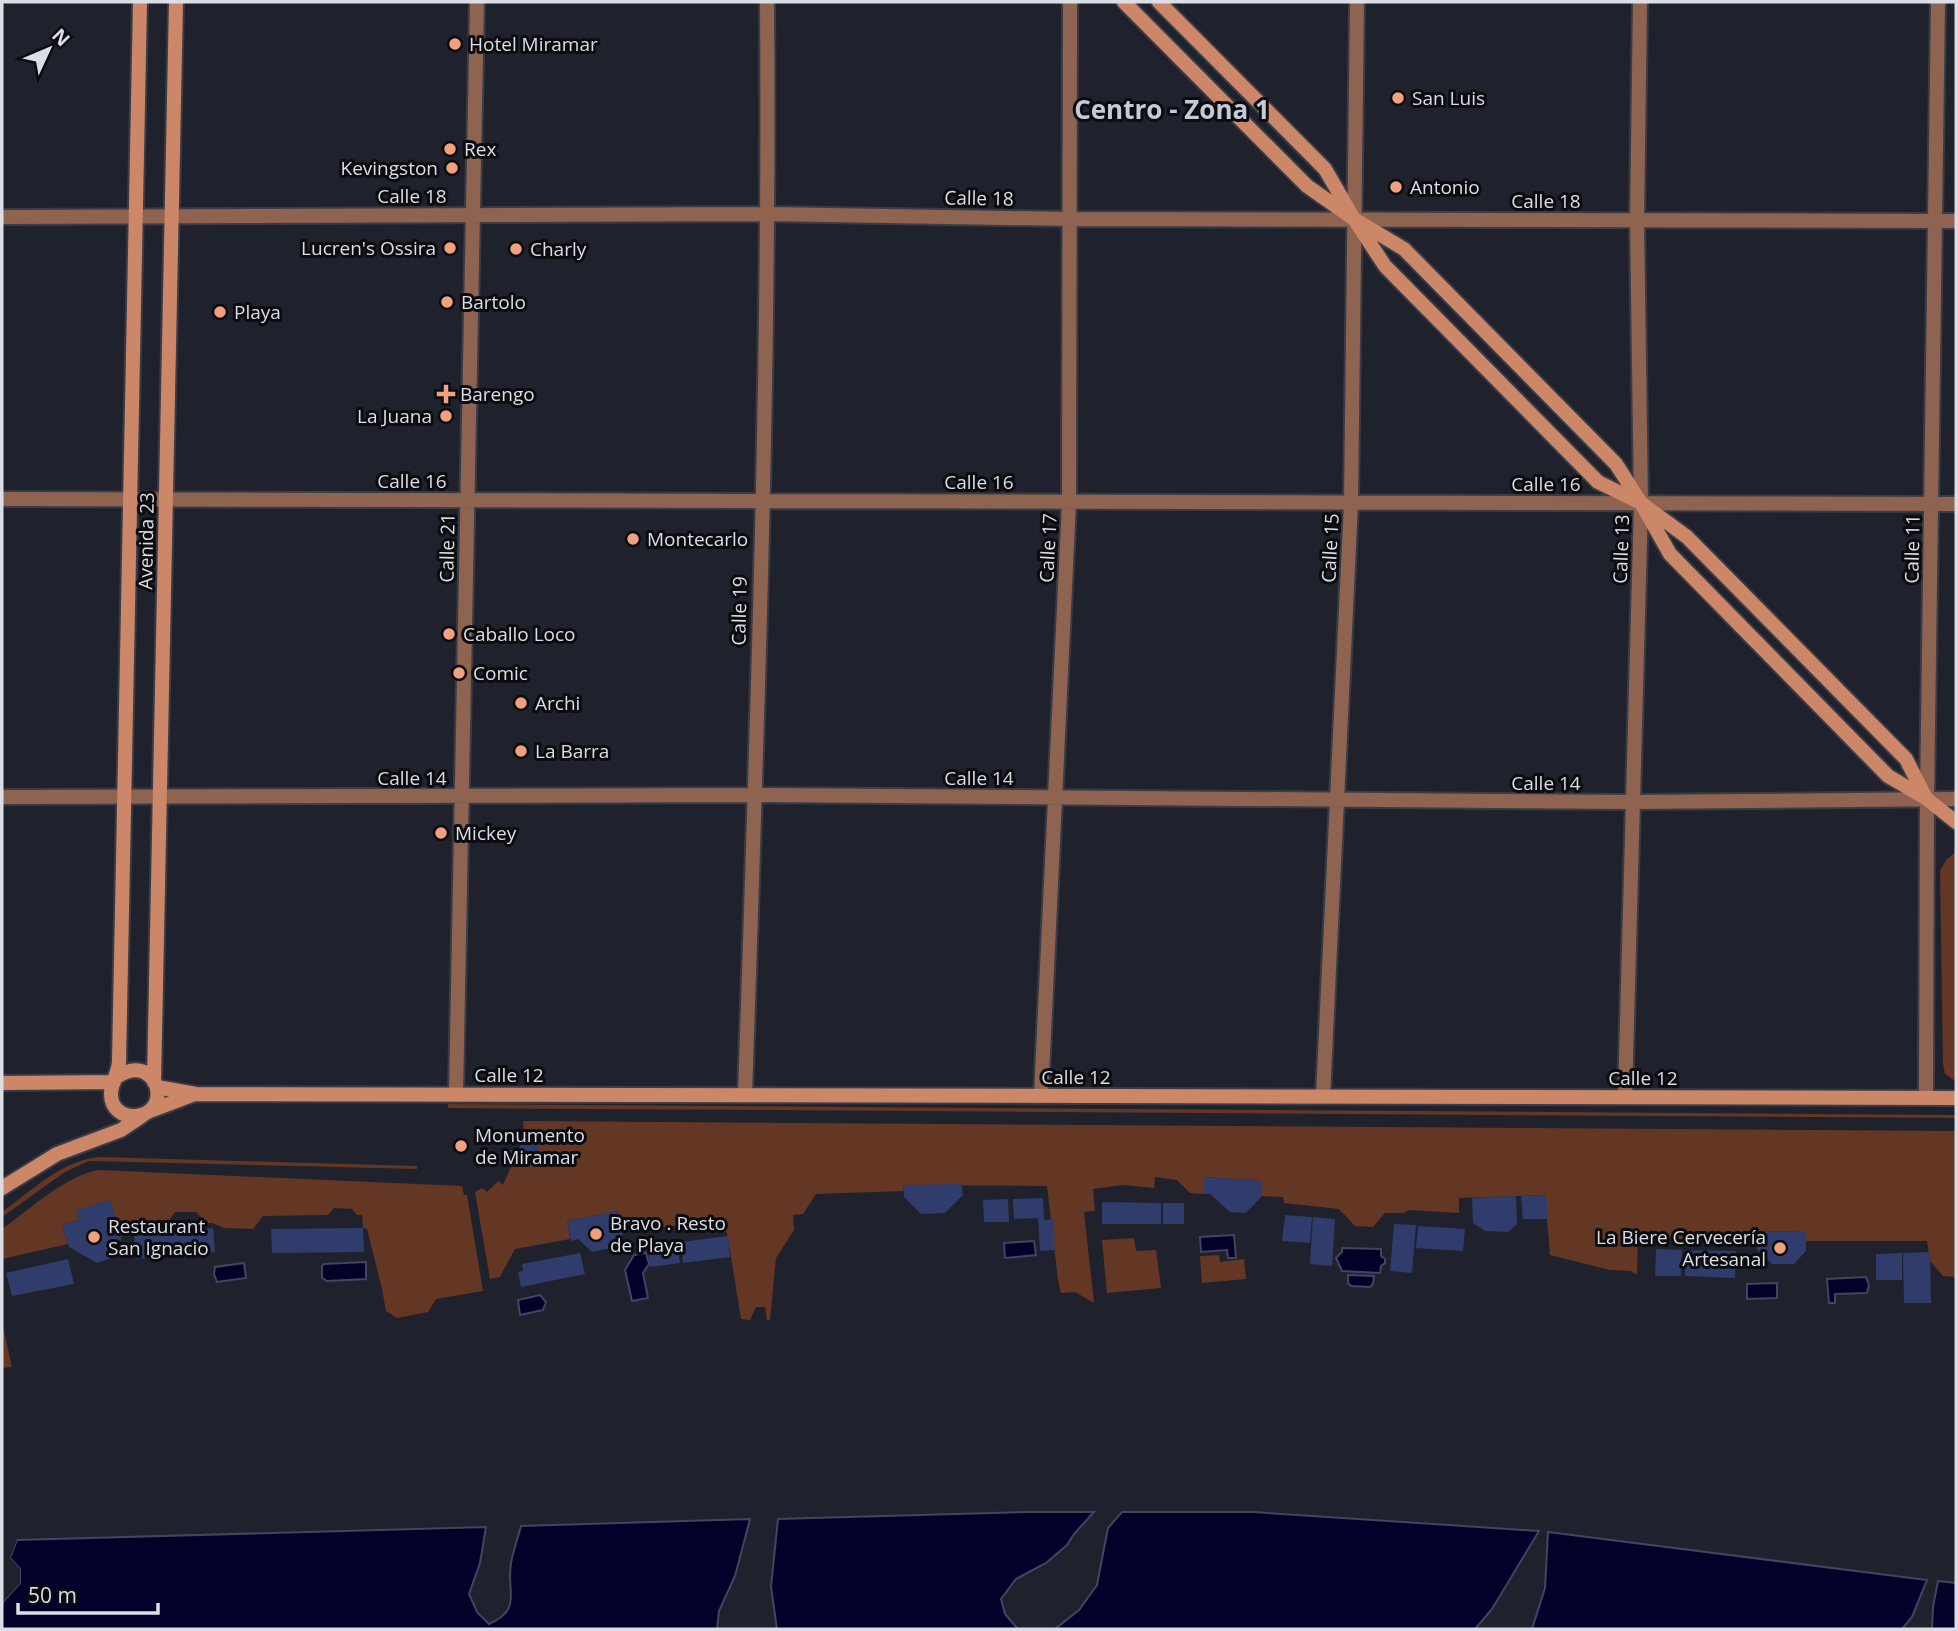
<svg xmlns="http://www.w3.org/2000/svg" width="1958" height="1631" font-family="'Open Sans',sans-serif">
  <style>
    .green { fill: #633724 }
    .water { fill: #030129; stroke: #444361; stroke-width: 2 }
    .pier { fill: #1f222c }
    .building { fill: #303c6b }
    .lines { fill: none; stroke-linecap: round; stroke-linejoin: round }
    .street-casing { stroke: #393c46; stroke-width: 18 }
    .secondary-casing { stroke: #393c46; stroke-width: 18 }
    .street { stroke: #8e6350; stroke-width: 14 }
    .secondary { stroke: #cc8768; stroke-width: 14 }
    .poi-dot { fill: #f1a17d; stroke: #0a0c10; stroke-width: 2.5 }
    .labels { text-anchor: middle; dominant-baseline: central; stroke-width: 6; stroke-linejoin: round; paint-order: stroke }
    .poi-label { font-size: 19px; fill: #dcdee5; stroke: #0a0c10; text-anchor: start }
    .street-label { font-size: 19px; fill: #dcdee5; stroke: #0a0c10 }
    .district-label { font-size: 26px; font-weight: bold; fill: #c6cad8; stroke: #0a0c10 }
  </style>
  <rect width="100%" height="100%" fill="#1f222c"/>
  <path class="green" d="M1956,852V1080H1954L1945,1074L1943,1064L1940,871L1946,860Z
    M448,1104L1956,1115V1118L448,1108Z
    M523,1121L1956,1131L1955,1277L1943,1276L1930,1261L1927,1241H1806V1232L1748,1231L1747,1242L1638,1237L1637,1275L1631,1271L1610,1270L1550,1255L1545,1195L1459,1198V1213L1409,1210L1403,1213H1385L1373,1227L1355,1226L1339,1209L1284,1203L1283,1197L1262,1196V1181L1204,1177V1194L1190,1193L1177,1180L1155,1177L1154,1188L1123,1185L1093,1189L1095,1211L1084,1212L1094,1303L1075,1292L1061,1293L1058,1280L1047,1186L903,1185V1191L816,1194L803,1214L793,1215L794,1230L776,1258L770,1320H767L765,1307H756L750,1320L741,1319L727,1232L718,1233L717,1228H709L705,1223L622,1231L618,1211L567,1221L570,1239L515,1249L500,1277L490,1279L475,1192L482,1188L487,1192L498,1181L503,1185L511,1167L539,1164L525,1140Z
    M100,1157L417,1166V1169L89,1161L65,1172L2,1217V1212C31,1191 62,1160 100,1157Z
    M100,1170L462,1186L464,1195H467L483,1291L436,1299L428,1312L397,1318L386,1311L382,1289L367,1229L363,1228L362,1215H357L352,1209L334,1208L328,1215L263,1216L253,1229L224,1228L212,1223H206L196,1212H175L169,1220L118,1225L110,1200L77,1210L79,1220L62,1225L68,1244L2,1259V1229C29,1210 67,1174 100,1170Z
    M1134,1238L1136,1251L1156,1250L1161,1288L1107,1293L1102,1240Z
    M1219,1255L1220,1262L1244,1259L1246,1279L1202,1283L1200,1256Z
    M2,1322L12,1367L2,1368Z"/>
  <path class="water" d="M1234,1235L1236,1258H1228L1227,1250L1201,1252L1200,1237Z
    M1034,1241L1036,1255L1005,1258L1004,1243Z
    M1342,1248L1381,1249V1256L1385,1259V1263L1381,1266L1380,1273L1342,1271L1336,1258L1342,1252Z
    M646,1253L649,1264L643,1273L648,1298L632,1301L625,1270L634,1255Z
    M366,1262V1279L327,1281L322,1278V1266L324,1264Z
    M244,1263L246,1278L217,1282L214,1274L215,1267Z
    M1348,1275L1374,1276L1373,1284L1370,1287L1351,1286L1348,1283Z
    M1866,1277L1869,1285L1867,1293L1835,1294V1303H1829L1827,1279Z
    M1777,1283V1298L1747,1299V1284Z
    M540,1295L546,1302L543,1310L520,1315L518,1300Z
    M1028,1512H1094L1074,1534L1067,1545L1046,1563L1016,1579L1001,1599L1005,1614L1018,1629H777L771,1587L778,1519Z
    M1122,1512H1253L1539,1531L1492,1609L1475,1629H1055L1079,1610L1097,1585L1108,1528Z
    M750,1519L735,1576L719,1611L717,1629H2V1603L20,1583V1569L10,1558L17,1540L486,1527L480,1563L469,1594L477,1612L489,1624C523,1609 506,1592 511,1563C513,1551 518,1538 521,1526Z
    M1548,1532L1927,1580L1912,1617L1902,1629H1532L1545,1588Z
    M1938,1581L1956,1583V1629H1932L1933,1607Z"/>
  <path class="pier" d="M13,1540H17L10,1558L20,1569V1583L2,1603V1597L16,1582V1571L7,1558Z"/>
  <path class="building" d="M537,1138L540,1164L511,1167L509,1150L520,1149L519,1140Z
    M1204,1177L1262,1181V1196L1246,1213L1230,1212L1210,1194H1204Z
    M962,1184L963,1195L945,1213L921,1214L904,1197L903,1185Z
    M1546,1195L1548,1219H1523L1521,1196Z
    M1516,1196L1517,1224L1508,1232L1485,1231L1473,1223L1472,1198Z
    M1043,1198L1044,1220L1053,1219L1055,1250L1040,1251L1038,1218L1014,1219L1013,1199Z
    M1008,1199L1009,1222H984L983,1200Z
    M110,1200L122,1236L115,1257L97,1263L69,1247L62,1225L79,1220L76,1210Z
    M1102,1202L1161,1203V1224H1102Z
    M1163,1203H1184V1224H1163Z
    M618,1211L623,1237L617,1247L592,1252L578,1239L571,1241L567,1221Z
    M1285,1215L1312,1217L1310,1243L1282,1241Z
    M1313,1217L1335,1219L1332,1266L1310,1264Z
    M1394,1224L1416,1225L1412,1273L1390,1271Z
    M1418,1226L1465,1229L1463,1251L1416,1248Z
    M213,1228L215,1252L136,1259L134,1236Z
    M363,1228L364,1252L272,1253L271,1229Z
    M1757,1231L1806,1232V1251L1794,1264H1772L1757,1249Z
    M728,1236L730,1257L683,1263L681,1242Z
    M677,1242L680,1263L650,1267L647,1246Z
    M1656,1249L1682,1250L1681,1276H1655Z
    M1685,1250L1736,1251L1735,1278L1685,1276Z
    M1930,1252L1931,1303H1904L1903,1253Z
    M580,1253L585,1274L521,1287L518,1272L523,1271L522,1264Z
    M1902,1253V1280H1876V1254Z
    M68,1259L74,1284L12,1296L6,1273Z"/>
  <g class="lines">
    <g class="street-casing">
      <path id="street" d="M2,217L769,214L1070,219L1956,221
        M2,499L1956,504
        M2,797L755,795L1632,802L1956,799
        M456,1094L477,2
        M745,1095C757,731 770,366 767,2
        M1041,1096L1069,502L1070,2
        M1323,1096L1351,503L1357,2
        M1625,1097L1641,503L1637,220L1640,2
        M1926,1098L1927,799L1938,2"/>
    </g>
    <g class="secondary-casing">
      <path id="secondary" d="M1124,2L1307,186L1354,219L1385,266L1598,482L1641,503L1670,554L1888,776L1927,799L1956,822
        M1159,2L1325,169L1354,219L1404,249L1616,464L1641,503L1687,537L1906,759L1926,798
        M118,1076C126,1071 135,1068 144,1072C151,1076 156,1082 157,1089C163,1122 111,1126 111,1094C111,1083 118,1074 119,1062L140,2
        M154,1082L176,2
        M2,1083L114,1082
        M157,1087L196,1094L1956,1098
        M150,1111L195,1094
        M2,1188L57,1154L121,1130L142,1116"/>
    </g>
    <use href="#street" class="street"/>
    <use href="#secondary" class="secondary"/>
  </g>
  <g class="poi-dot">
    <circle cx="455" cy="44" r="7"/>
    <circle cx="1398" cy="98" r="7"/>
    <circle cx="450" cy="149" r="7"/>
    <circle cx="452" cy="168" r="7"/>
    <circle cx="1396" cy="187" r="7"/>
    <circle cx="450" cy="248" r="7"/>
    <circle cx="516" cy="249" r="7"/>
    <circle cx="447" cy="302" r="7"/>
    <circle cx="220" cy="312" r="7"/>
    <path d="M442.5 383.5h7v7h7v7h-7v7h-7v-7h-7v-7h7z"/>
    <circle cx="446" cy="416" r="7"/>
    <circle cx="633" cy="539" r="7"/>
    <circle cx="449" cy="634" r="7"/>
    <circle cx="459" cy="673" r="7"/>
    <circle cx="521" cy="703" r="7"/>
    <circle cx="521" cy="751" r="7"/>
    <circle cx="441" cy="833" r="7"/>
    <circle cx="461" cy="1146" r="7"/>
    <circle cx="596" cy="1234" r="7"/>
    <circle cx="94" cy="1237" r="7"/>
    <circle cx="1780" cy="1248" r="7"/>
  </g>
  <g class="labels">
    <g class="poi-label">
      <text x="469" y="44">Hotel Miramar</text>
      <text x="1412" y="98">San Luis</text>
      <text x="464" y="149">Rex</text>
      <text x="438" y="168" text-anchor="end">Kevingston</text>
      <text x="1410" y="187">Antonio</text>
      <text x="436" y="248" text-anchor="end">Lucren's Ossira</text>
      <text x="530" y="249">Charly</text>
      <text x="461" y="302">Bartolo</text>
      <text x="234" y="312">Playa</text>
      <text x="460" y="394">Barengo</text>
      <text x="432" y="416" text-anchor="end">La Juana</text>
      <text x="647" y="539">Montecarlo</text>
      <text x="463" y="634">Caballo Loco</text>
      <text x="473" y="673">Comic</text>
      <text x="535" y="703">Archi</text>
      <text x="535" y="751">La Barra</text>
      <text x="455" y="833">Mickey</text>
      <text x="475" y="1135">Monumento<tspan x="475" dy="22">de Miramar</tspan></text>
      <text x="610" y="1223">Bravo . Resto<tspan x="610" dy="22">de Playa</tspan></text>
      <text x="108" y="1226">Restaurant<tspan x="108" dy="22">San Ignacio</tspan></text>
      <text x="1766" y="1237" text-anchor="end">La Biere Cervecería<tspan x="1766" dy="22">Artesanal</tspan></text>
    </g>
    <g class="street-label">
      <text x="412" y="196">Calle 18</text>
      <text transform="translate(979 198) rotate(1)">Calle 18</text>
      <text x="1546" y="201">Calle 18</text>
      <text x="412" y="481">Calle 16</text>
      <text x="979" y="482">Calle 16</text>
      <text x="1546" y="484">Calle 16</text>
      <text transform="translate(146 541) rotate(-89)">Avenida 23</text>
      <text transform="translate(447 548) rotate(-89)">Calle 21</text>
      <text transform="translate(1048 548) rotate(-87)">Calle 17</text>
      <text transform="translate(1330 548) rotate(-87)">Calle 15</text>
      <text transform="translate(1621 549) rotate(-88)">Calle 13</text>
      <text transform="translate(1912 549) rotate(-89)">Calle 11</text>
      <text transform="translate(739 611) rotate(-89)">Calle 19</text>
      <text x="412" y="778">Calle 14</text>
      <text x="979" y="778">Calle 14</text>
      <text x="1546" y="783">Calle 14</text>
      <text x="509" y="1075">Calle 12</text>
      <text x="1076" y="1077">Calle 12</text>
      <text x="1643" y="1078">Calle 12</text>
    </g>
    <g class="district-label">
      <text x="1172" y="109">Centro - Zona 1</text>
    </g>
  </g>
  <rect width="1958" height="1631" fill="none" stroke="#dcdee5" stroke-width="7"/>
  <g transform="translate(49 49) rotate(46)" stroke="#0a0c10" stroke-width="5" paint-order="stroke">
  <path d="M0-5L12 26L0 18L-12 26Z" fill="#dcdee5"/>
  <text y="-10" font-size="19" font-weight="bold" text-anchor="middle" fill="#dcdee5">N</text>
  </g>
  <path d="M18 1603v10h140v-10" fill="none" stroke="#dcdee5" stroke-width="3.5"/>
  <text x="28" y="1603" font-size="21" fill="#dcdee5" stroke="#0a0c10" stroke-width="5" paint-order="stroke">50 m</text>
</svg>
